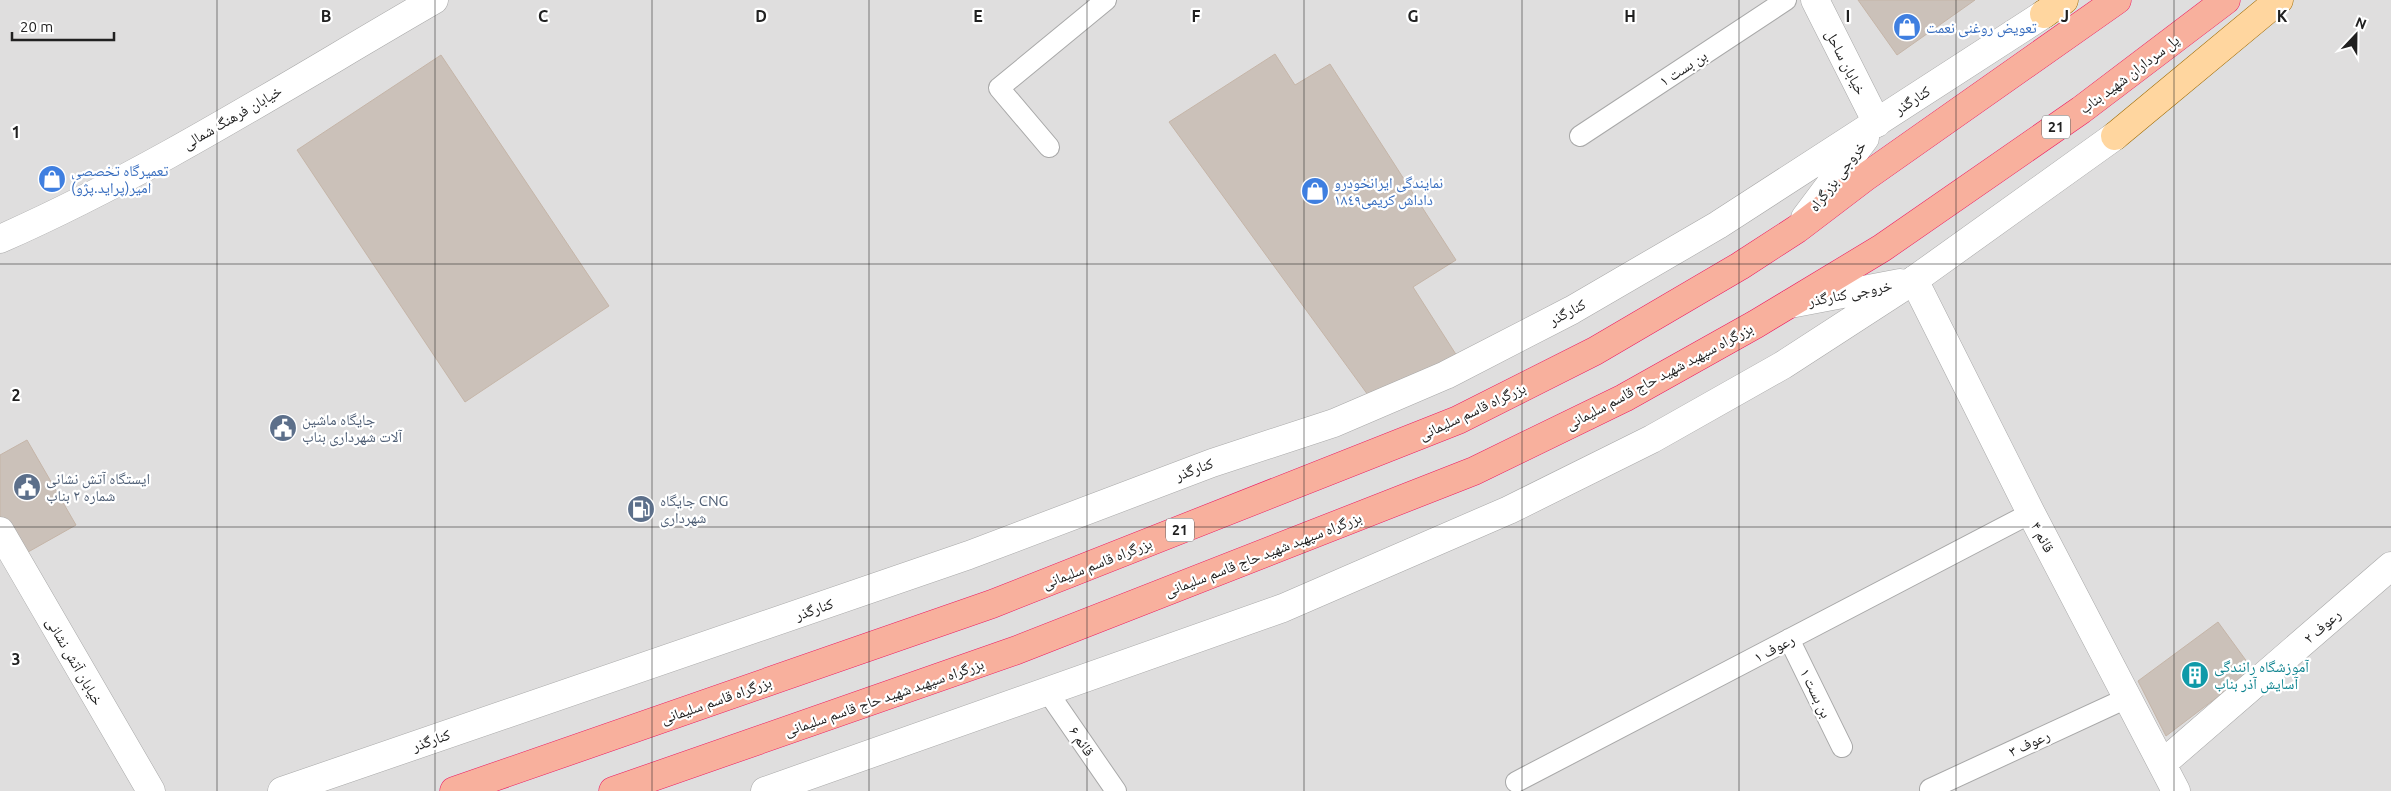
<svg xmlns="http://www.w3.org/2000/svg" width="2391" height="791" font-family="Ubuntu,'Noto Naskh Arabic',sans-serif">
  <style>
    .residential { fill: #dfdede }
    .building { fill: #cbc1b9; stroke: #c5b5a8 }
    .lines { fill: none; stroke-linecap: round; stroke-linejoin: round }
    .service-casing { stroke: #a8a8a8; stroke-width: 22 }
    .minor-casing { stroke: #a8a8a8; stroke-width: 29 }
    .tertiary-casing { stroke: #a8a8a8; stroke-width: 29 }
    .primary-casing { stroke: #9e6a00; stroke-width: 29 }
    .trunk-casing { stroke: #ec1860; stroke-width: 29 }
    .service { stroke: #fff; stroke-width: 20 }
    .minor { stroke: #fff; stroke-width: 28 }
    .tertiary { stroke: #fff; stroke-width: 28 }
    .primary { stroke: #ffd69f; stroke-width: 28 }
    .trunk { stroke: #f8b09d; stroke-width: 28 }
    .grid { fill: none; stroke: #212121; stroke-width: 1; stroke-opacity: 0.55 }
    .labels { text-anchor: middle; dominant-baseline: central; stroke-width: 4.5; stroke-linejoin: round; paint-order: stroke }
    .shield { fill: #fff; stroke: #646464; stroke-width: 1 }
    .shield-label { font-size: 14px; font-weight: bold; fill: #212121 }
    .shop-label { font-size: 15px; fill: #366cbe; stroke: #fff; text-anchor: start }
    .street-label { font-size: 15px; fill: #212121; stroke: #fff }
    .service-label { font-size: 15px; fill: #4e5e75; stroke: #fff; text-anchor: start }
    .culture-label { font-size: 15px; fill: #0d838f; stroke: #fff; text-anchor: start }
    .grid-label { font-size: 16px; text-anchor: middle; font-weight: bold; fill: #212121; stroke: #fff; stroke-width: 4.5; stroke-linejoin: round; paint-order: stroke }
  </style>
  <rect width="100%" height="100%" fill="#f2eee7"/>
  <path class="residential" d="M0,0H2391V791H0Z"/>
  <path class="building" d="M1858,0H1975L1897,55Z
    M1275,54L1295,85L1330,64L1456,260L1413,287L1457,356L1368,395L1169,122Z
    M441,55L609,306L465,402L297,150Z
    M27,440L76,525L21,556L0,520V455Z
    M2218,622L2253,670L2166,736L2138,681Z"/>
  <g class="lines">
    <g class="service-casing">
      <path id="service" d="M1580,136L1786,0
        M1049,147L999,88L1106,0
        M1789,639L1842,747
        M1047,691L1116,791
        M1516,782L2031,513
        M1930,789L2127,698"/>
    </g>
    <g class="minor-casing">
      <path id="minor" d="M1815,0L1877,123
        M0,239C150,173 292,82 434,0
        M1914,280L2031,513L2176,791
        M0,531L151,791
        M2162,764L2391,566"/>
    </g>
    <g class="tertiary-casing">
      <path id="tertiary" d="M1805,218L1865,138
        M1790,304L1900,283
        M282,791L969,555L1212,463L1334,423L1446,375L1572,310L1718,225L2044,14
        M765,791L1283,608L1509,510L1652,439L1783,365L1914,280L2115,136"/>
    </g>
    <g class="primary-casing">
      <path id="primary" d="M2044,14L2064,0
        M2115,136L2279,0"/>
    </g>
    <g class="trunk-casing">
      <path id="trunk" d="M454,791L992,604L1458,420L1595,351L1740,266L1797,229L1864,178L2117,0
        M613,791L1017,650L1474,471L1624,398L1756,324L1882,248L2081,110L2226,0"/>
    </g>
    <use href="#service" class="service"/>
    <use href="#minor" class="minor"/>
    <use href="#tertiary" class="tertiary"/>
    <use href="#primary" class="primary"/>
    <use href="#trunk" class="trunk"/>
  </g>
  <path class="grid" d="M217,0V791M435,0V791M652,0V791M869,0V791M1087,0V791M1304,0V791M1522,0V791M1739,0V791M1956,0V791M2174,0V791M0,264H2391M0,527H2391"/>
  <defs>
    <g id="shop-disc" transform="scale(1.4375)"><circle r="9.5" fill="#3f7fe0" stroke="#fff"/><path d="M-5-2.5h2.3a2.7 3.5 0 0 1 5.4 0H5L5.5 6h-11ZM-1.5-2.5h3a1.5 2.3 0 0 0-3 0Z" fill="#fff"/></g>
    <g id="civic-disc" transform="scale(1.4375)"><circle r="9.5" fill="#5c6f8a" stroke="#fff"/><path d="M-.6-6.5H3V-4.5H.6V-3L4-1V1h2V6H-6V1h2V-1L-.6-3ZM-1.2 2.5V6h2.4V2.5Z" fill="#fff"/></g>
    <g id="fuel-disc" transform="scale(1.4375)"><circle r="9.5" fill="#5c6f8a" stroke="#fff"/><path d="M-5.5-6h7V0h2V4h1.3V-2.5L3-4.5l.8-.8L6-3V5H2.5V1h-1V6h-7ZM-4.2-4.7v3.2H.2V-4.7Z" fill="#fff"/></g>
    <g id="building-disc" transform="scale(1.4375)"><circle r="9.5" fill="#0f9aa8" stroke="#fff"/><path d="M-4-6H4V6H1V3H-1V6H-4ZM-2.5-4.3h1.7v1.8h-1.7ZM.8-4.3h1.7v1.8H.8ZM-2.5-1h1.7V.8h-1.7ZM.8-1h1.7V.8H.8Z" fill="#fff"/></g>
  </defs>
  <g fill-rule="evenodd">
    <use href="#shop-disc" x="1907" y="27"/>
    <use href="#shop-disc" x="52" y="179"/>
    <use href="#shop-disc" x="1315" y="191"/>
    <use href="#civic-disc" x="283" y="428"/>
    <use href="#civic-disc" x="27" y="487"/>
    <use href="#fuel-disc" x="641" y="509"/>
    <use href="#building-disc" x="2195" y="675"/>
  </g>
  <g class="labels">
    <g class="shield">
      <rect x="2042" y="115.5" width="28" height="23" rx="4"/>
      <rect x="1166" y="518.5" width="28" height="23" rx="4"/>
    </g>
    <g class="shield-label">
      <text x="2056" y="127">21</text>
      <text x="1180" y="530">21</text>
    </g>
    <g class="shop-label">
      <text x="1926" y="27">تعویض روغنی نعمت</text>
      <text x="71" y="170">تعمیرگاه تخصصی<tspan x="71" dy="17">امیر(پراید.پژو)</tspan></text>
      <text x="1334" y="182">نمایندگی ایرانخودرو<tspan x="1334" dy="17">داداش کریمی١٨٤٩</tspan></text>
    </g>
    <g class="street-label">
      <text transform="translate(1846 62) rotate(63)">خیابان ساحل</text>
      <text transform="translate(1683 68) rotate(-33)">بن بست ۱</text>
      <text transform="translate(2129 74) rotate(-37)">پل سرداران شهید بناب</text>
      <text transform="translate(1912 100) rotate(-33)">کنارگذر</text>
      <text transform="translate(232 117) rotate(-30)">خیابان فرهنگ شمالی</text>
      <text transform="translate(1837 176) rotate(-53)">خروجی بزرگراه</text>
      <text transform="translate(1850 293) rotate(-11)">خروجی کنارگذر</text>
      <text transform="translate(1567 312) rotate(-28)">کنارگذر</text>
      <text transform="translate(1659 376) rotate(-28)">بزرگراه سپهبد شهید حاج قاسم سلیمانی</text>
      <text transform="translate(1472 411) rotate(-25)">بزرگراه قاسم سلیمانی</text>
      <text transform="translate(1194 469) rotate(-20)">کنارگذر</text>
      <text transform="translate(2043 537) rotate(62)">قائم ۴</text>
      <text transform="translate(1263 554) rotate(-21)">بزرگراه سپهبد شهید حاج قاسم سلیمانی</text>
      <text transform="translate(1097 563) rotate(-21)">بزرگراه قاسم سلیمانی</text>
      <text transform="translate(814 609) rotate(-19)">کنارگذر</text>
      <text transform="translate(2322 626) rotate(-41)">رعوف ۲</text>
      <text transform="translate(1774 648) rotate(-28)">رعوف ۱</text>
      <text transform="translate(75 661) rotate(60)">خیابان آتش نشانی</text>
      <text transform="translate(1816 693) rotate(64)">بن بست ۱</text>
      <text transform="translate(884 697) rotate(-19)">بزرگراه سپهبد شهید حاج قاسم سلیمانی</text>
      <text transform="translate(716 700) rotate(-19)">بزرگراه قاسم سلیمانی</text>
      <text transform="translate(431 740) rotate(-19)">کنارگذر</text>
      <text transform="translate(1082 741) rotate(56)">قائم ۶</text>
      <text transform="translate(2029 743) rotate(-25)">رعوف ۳</text>
    </g>
    <g class="service-label">
      <text x="302" y="419">جایگاه ماشین<tspan x="302" dy="17">آلات شهرداری بناب</tspan></text>
      <text x="46" y="478">ایستگاه آتش نشانی<tspan x="46" dy="17">شماره ۲ بناب</tspan></text>
      <text x="660" y="500">جایگاه CNG<tspan x="660" dy="17">شهرداری</tspan></text>
    </g>
    <g class="culture-label">
      <text x="2214" y="666">آموزشگاه رانندگی<tspan x="2214" dy="17">آسایش آذر بناب</tspan></text>
    </g>
  </g>
  <g class="grid-label">
    <text x="326" y="22">B</text>
    <text x="543" y="22">C</text>
    <text x="761" y="22">D</text>
    <text x="978" y="22">E</text>
    <text x="1196" y="22">F</text>
    <text x="1413" y="22">G</text>
    <text x="1630" y="22">H</text>
    <text x="1848" y="22">I</text>
    <text x="2065" y="22">J</text>
    <text x="2282" y="22">K</text>
    <text x="16" y="138">1</text>
    <text x="16" y="401">2</text>
    <text x="16" y="665">3</text>
  </g>
  <g transform="translate(2356 35) rotate(22)" stroke="#ffffff" stroke-width="4" paint-order="stroke">
  <path d="M0-4L9 19L0 12L-9 19Z" fill="#212121"/>
  <text y="-8" font-size="14" font-weight="bold" text-anchor="middle" fill="#212121">N</text>
  </g>
  <path d="M12 32v8h102v-8" fill="none" stroke="#212121" stroke-width="2.5"/>
  <text x="20" y="32" font-size="15" fill="#212121" stroke="#ffffff" stroke-width="4" paint-order="stroke">20 m</text>
</svg>
